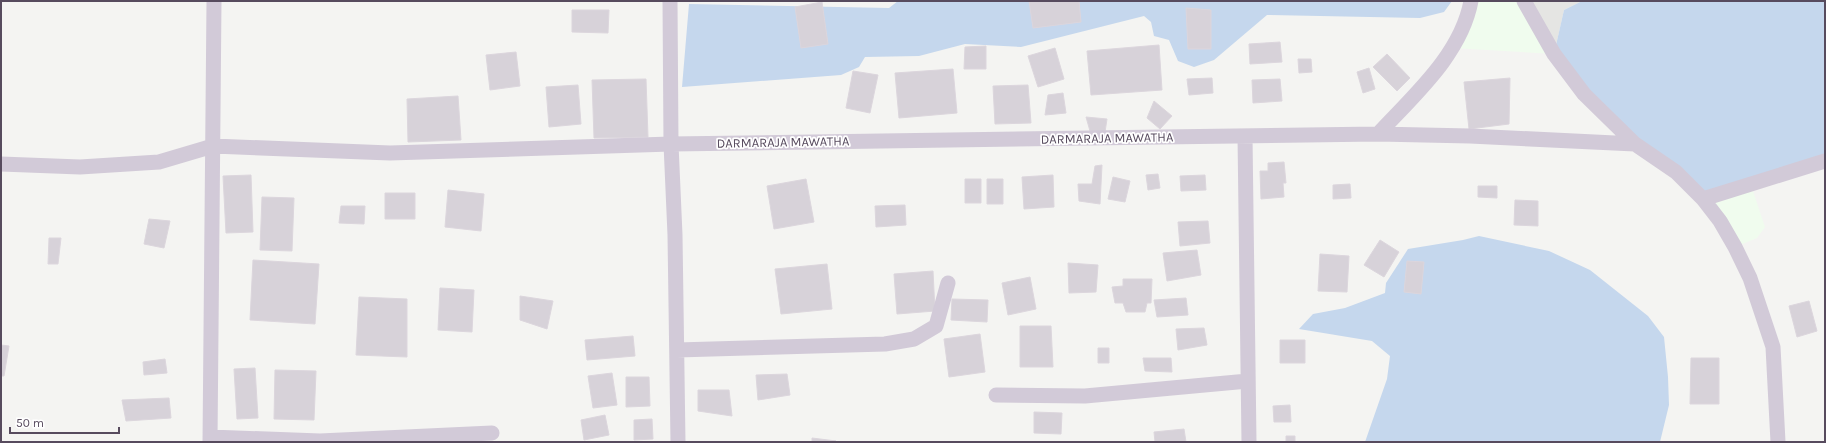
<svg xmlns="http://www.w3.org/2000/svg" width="1826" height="443" font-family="Karla,sans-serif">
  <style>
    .commercial { fill: #f0fcee }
    .education { fill: #e5e5e3 }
    .green { fill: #c5d7ed }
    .building { fill: #d7d2d9; stroke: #dcd6dd }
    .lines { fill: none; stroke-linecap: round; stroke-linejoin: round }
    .minor { stroke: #d2cad8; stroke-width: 15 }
    .labels { text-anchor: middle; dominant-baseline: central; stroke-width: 3.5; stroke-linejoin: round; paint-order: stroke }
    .street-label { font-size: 13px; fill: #574b5e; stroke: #fff }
  </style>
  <rect width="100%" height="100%" fill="#f4f4f2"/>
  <path class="commercial" d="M1471,1H1524L1554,54L1452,48Z
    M1751,185L1765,227L1757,238L1735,247L1703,199Z"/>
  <path class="education" d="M1524,1H1582L1564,10L1554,54Z"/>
  <path class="green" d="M898,1H1452L1444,12L1420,18L1267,15L1214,60L1194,67L1178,61L1169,40L1154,36L1151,22L1144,16L1021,47L965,44L919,56L865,57L859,67L841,75L682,87L689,4L889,8Z
    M1582,1H1825V161L1703,199L1635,144L1554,54L1564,10Z
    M1479,236L1549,251L1590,270L1648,316L1664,337L1668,377L1669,405L1660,442H1365L1387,379L1390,356L1372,341L1299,329L1313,314L1345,308L1385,293L1386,283L1408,249L1463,240Z"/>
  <path class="building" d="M1029,1H1079L1081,22L1033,28Z
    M822,2L828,44L801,48L795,7Z
    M1186,8L1211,10V49H1188Z
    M572,10H609L608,33L572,32Z
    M1280,42L1282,62L1250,64L1249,44Z
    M1159,45L1162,90L1091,95L1087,51Z
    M986,46V69H964L965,47Z
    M1055,48L1064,79L1038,87L1028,56Z
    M516,52L520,86L490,90L486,55Z
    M1387,54L1410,78L1397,91L1373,67Z
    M1298,59H1311L1312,72L1299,73Z
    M1369,68L1375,89L1363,93L1357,72Z
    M953,69L957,113L899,118L895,73Z
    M853,71L878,75L870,113L846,108Z
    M1212,78L1213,93L1189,95L1187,79Z
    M1510,78L1509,124L1469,129L1464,82Z
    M646,79L648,137L594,138L592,80Z
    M1280,79L1282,101L1253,103L1252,80Z
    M578,85L581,124L549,127L546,87Z
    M1028,85L1031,123L995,124L993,86Z
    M1063,93L1066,113L1045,115L1048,95Z
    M458,96L461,140L408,142L407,99Z
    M1154,101L1172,116L1160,129L1147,118Z
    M1086,117L1107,119L1105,132L1090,131Z
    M1284,162L1286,183H1283L1284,197L1261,199L1260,171H1268V163Z
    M1102,165L1100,204L1079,201L1078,184H1092L1095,166Z
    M1158,174L1160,188L1148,190L1146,175Z
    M251,175L253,232L226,233L223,176Z
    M1053,175L1054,207L1024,209L1022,177Z
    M1205,175L1206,190L1181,191L1180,176Z
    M1113,177L1130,181L1125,202L1108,199Z
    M806,179L814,222L774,229L767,186Z
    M965,179H981V203H965Z
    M987,179H1003V204H987Z
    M1350,184L1351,198L1333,199V185Z
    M1478,186H1497V198L1478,197Z
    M448,190L484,194L481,231L445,227Z
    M385,193H415V219H385Z
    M262,197L294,198L292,251L260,250Z
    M1515,200L1538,201V226L1514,225Z
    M905,205L906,225L876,227L875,206Z
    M341,206H365L364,224L339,223Z
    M149,219L170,221L164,248L144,244Z
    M1208,221L1210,243L1180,246L1178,222Z
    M49,238H61L58,264H48Z
    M1380,240L1399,252L1384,277L1364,265Z
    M1197,250L1201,275L1167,281L1163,253Z
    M1320,254L1349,256L1347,292L1318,291Z
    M253,260L319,264L315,324L250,320Z
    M1407,261L1424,262L1421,294L1404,292Z
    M1068,263L1098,265L1096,292L1069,293Z
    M827,264L832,309L781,314L775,269Z
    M933,271L935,311L897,314L894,274Z
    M1030,277L1036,309L1008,315L1002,283Z
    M1123,279H1152L1151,303H1147L1145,312H1126L1123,303H1115L1112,287L1123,286Z
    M440,288L474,290L472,332L438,330Z
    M520,296L553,301L547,329L520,320Z
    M359,297L407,299V357L356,355Z
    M1186,298L1188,315L1157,317L1154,300Z
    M952,299L988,300L987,322L951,320Z
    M1809,301L1817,331L1797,337L1789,306Z
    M1020,326H1051L1053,367H1020Z
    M1204,328L1207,345L1178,350L1176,329Z
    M980,334L985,372L949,377L944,339Z
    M633,336L635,356L587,360L585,340Z
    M1280,340H1305V363H1280Z
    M1,345L9,346L4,376H1Z
    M1098,348H1109V363H1098Z
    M1143,358H1171L1172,372L1145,371Z
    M1691,358H1719V404H1690Z
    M165,359L167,373L144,375L143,362Z
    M255,368L258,418L237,419L234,369Z
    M275,370L316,371L314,420L274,419Z
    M612,373L617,405L593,408L588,376Z
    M787,374L790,395L758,400L756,375Z
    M626,377H649L650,406L626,407Z
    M698,390H729L732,416L698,411Z
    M169,398L171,418L126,421L122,400Z
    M1290,405L1291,422H1274L1273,406Z
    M1034,412L1062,413L1061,434L1034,433Z
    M605,415L609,435L584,440L581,420Z
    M652,419L653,439L634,440V420Z
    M1184,429L1186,442H1155L1154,432Z
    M1286,436H1295V442H1286Z
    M812,438L836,441L812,442Z"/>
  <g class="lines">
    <path class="minor" d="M670,1L671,144L675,235L678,442
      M1524,1L1554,54L1584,94L1635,144
      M1378,134L1470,136L1635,144L1676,172L1703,199L1720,221L1735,247L1750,278L1773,347L1778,442
      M1245,136L1249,442
      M1,164L80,167L159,162L213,146L390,153L671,144L1378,134C1413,96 1461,55 1471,1
      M1703,199L1825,161
      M677,350L885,344L914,339L936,326L948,283
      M996,395L1085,396L1248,381
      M210,437L320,441L492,433
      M210,442L214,1"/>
  </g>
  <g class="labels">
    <g class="street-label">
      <text transform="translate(1107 138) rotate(-1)">DARMARAJA MAWATHA</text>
      <text transform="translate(783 142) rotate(-1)">DARMARAJA MAWATHA</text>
    </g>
  </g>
  <rect width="1826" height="443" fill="none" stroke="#574b5e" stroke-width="4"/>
  <path d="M10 427v6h109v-6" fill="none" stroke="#574b5e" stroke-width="2"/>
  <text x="16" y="427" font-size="12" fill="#574b5e" stroke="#ffffff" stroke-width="3" paint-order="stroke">50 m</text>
</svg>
